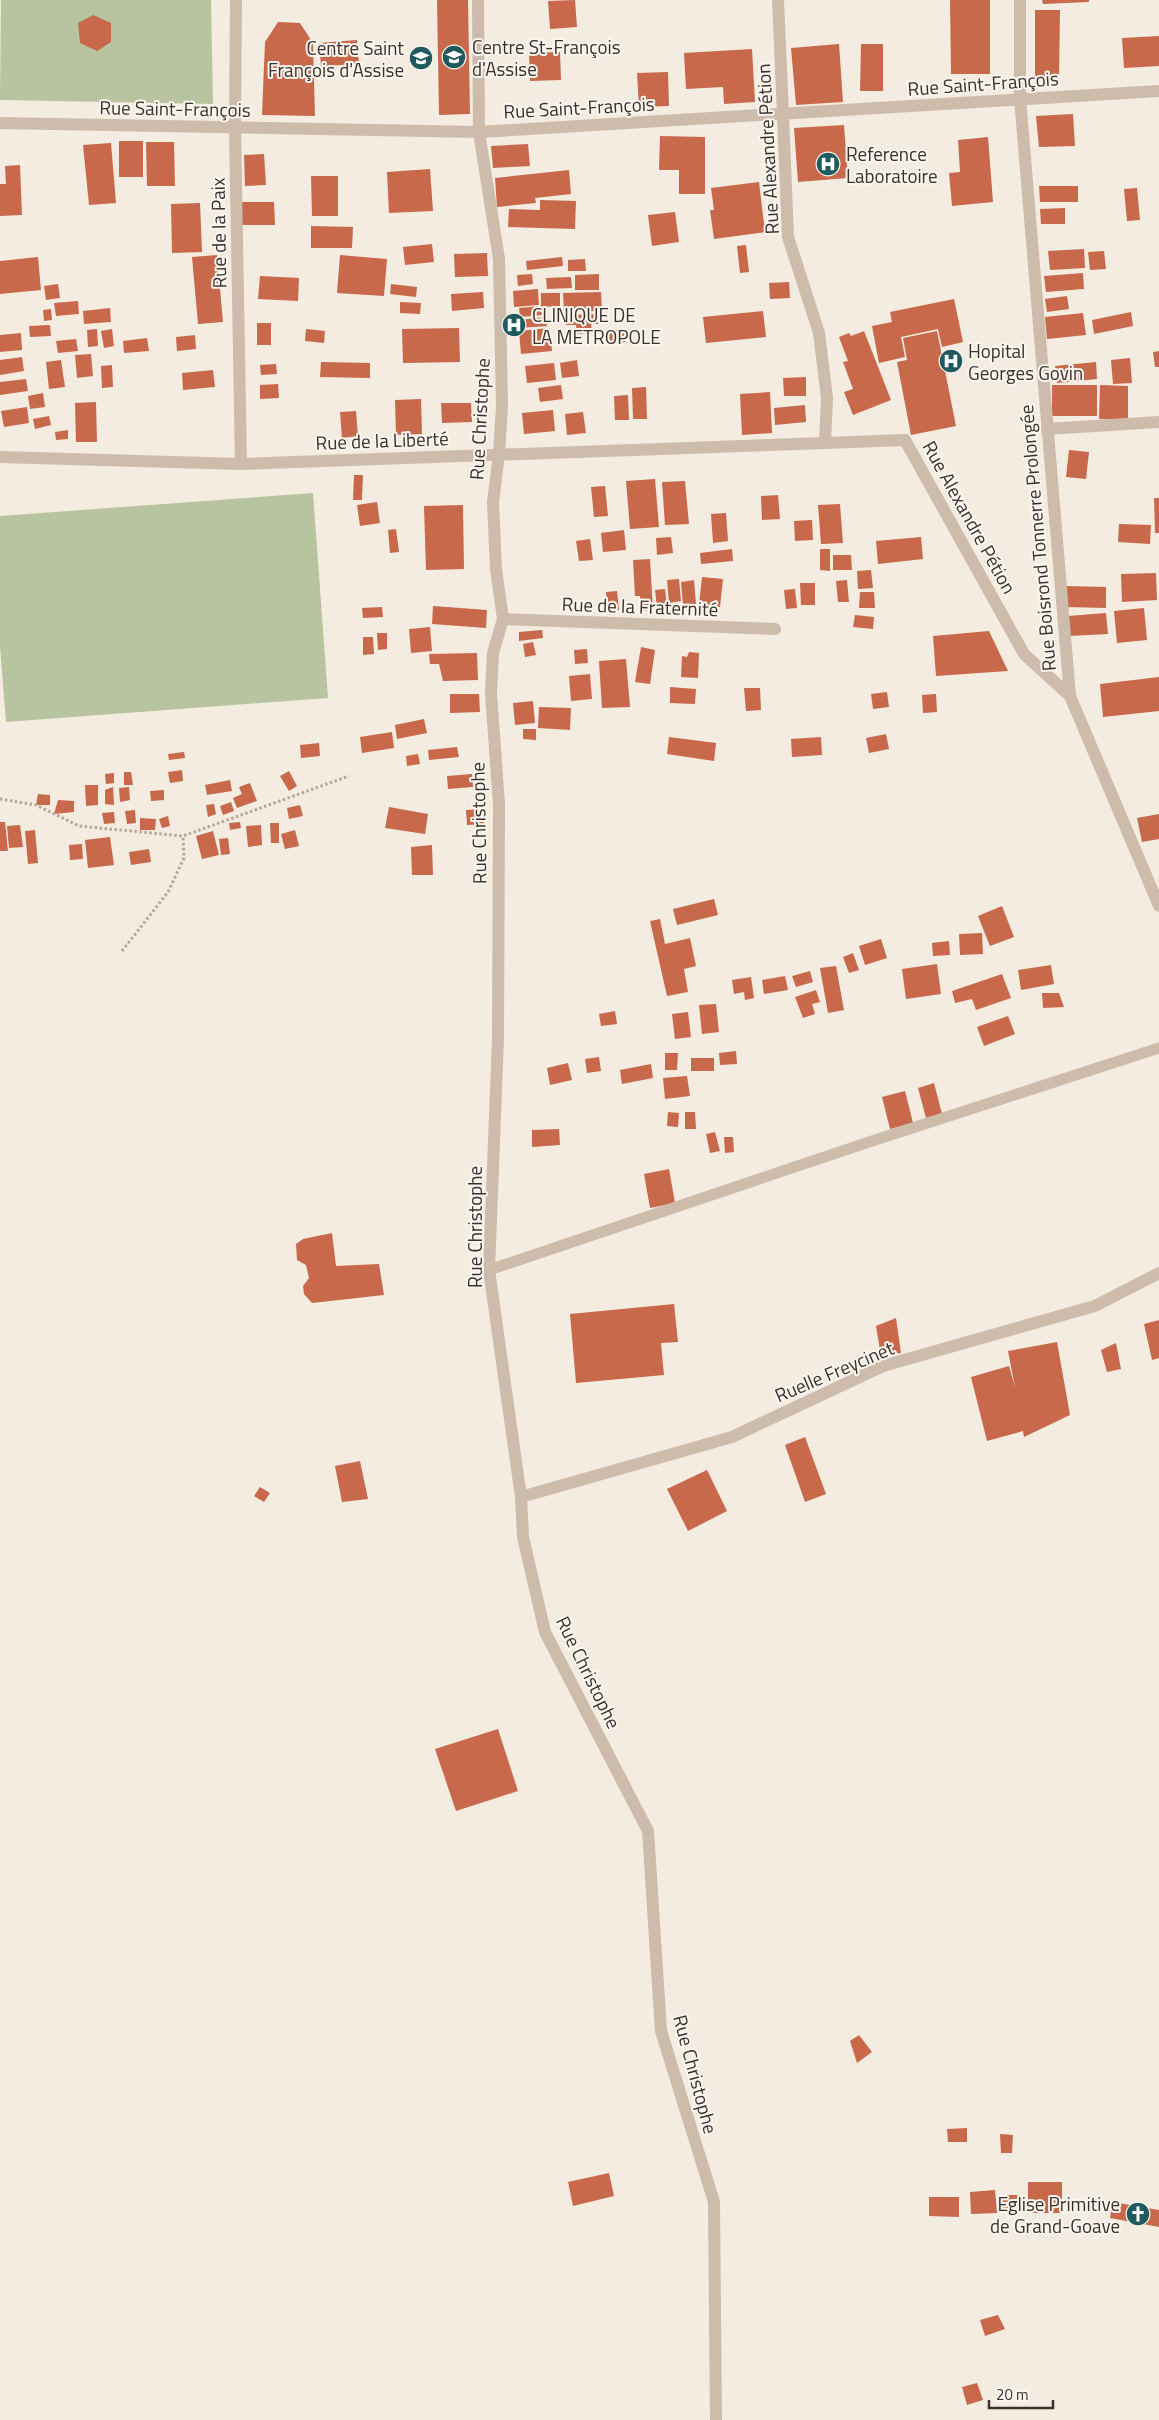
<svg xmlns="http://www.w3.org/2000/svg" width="1159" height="2420" font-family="'Titillium Web',sans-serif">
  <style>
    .green { fill: #b8c4a0 }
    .building { fill: #c8694b }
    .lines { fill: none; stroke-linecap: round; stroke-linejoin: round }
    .path { stroke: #b9a596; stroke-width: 3; stroke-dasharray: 2.5 2.5; stroke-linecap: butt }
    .service { stroke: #cdbbac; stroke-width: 11 }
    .minor { stroke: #cdbbac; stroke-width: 12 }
    .tertiary { stroke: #cdbbac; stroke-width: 12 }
    .labels { text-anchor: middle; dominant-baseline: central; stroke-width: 4; stroke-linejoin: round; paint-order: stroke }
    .poi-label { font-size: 19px; fill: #3b302b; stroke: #fbf5ee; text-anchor: start }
    .street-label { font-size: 19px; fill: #3b302b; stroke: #fbf5ee }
  </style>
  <rect width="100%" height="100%" fill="#f4ebe1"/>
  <path class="green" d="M1,0H211L213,104L0,100Z
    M313,493L328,698L6,722L0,646V516Z"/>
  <path class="building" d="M437,0H468L470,114L439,115Z
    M575,0L577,27L550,29L548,1Z
    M950,0H990V74H951Z
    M1042,0H1089V2L1043,4Z
    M1035,10H1060L1059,79H1035Z
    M93,15L111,23V42L97,51L80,43L78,23Z
    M278,22L300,23L313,43L315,116L262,115L265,42Z
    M1159,36V66L1124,68L1122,38Z
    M357,40L359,64L321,66L319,43Z
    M839,44L843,102L796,105L791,48Z
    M861,44H883V91H860Z
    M752,49L755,102L724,104L723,87L686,89L684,53Z
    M560,52L561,80L530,81L529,53Z
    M668,72L669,106L639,107L637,73Z
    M1073,114L1075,146L1039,147L1036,116Z
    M844,125L848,178L798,182L794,128Z
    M660,136L705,137V194H679V170H659Z
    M988,137L993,202L952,206L949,173L960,172L958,140Z
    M119,141H143V177H119Z
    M146,142H174L175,186H147Z
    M111,143L116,203L89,205L83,145Z
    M528,144L530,166L493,168L491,146Z
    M264,154L266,185L245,186L244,155Z
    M20,165L22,215L0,216V184H6L5,166Z
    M430,169L433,211L389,213L387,172Z
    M569,170L571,194L535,198L536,203L497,207L495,178Z
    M311,176H338V216H312Z
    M759,182L765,232L714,239L710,210H714L711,188Z
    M1039,186H1078V202H1040Z
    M1137,188L1140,220L1127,221L1124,189Z
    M540,200L576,201L575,229L508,227L509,209L540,210Z
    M240,202H274L275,225H240Z
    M200,203L202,252L172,253L171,204Z
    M1065,208V224H1041L1040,209Z
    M675,212L679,242L652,246L648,215Z
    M311,226L353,227L352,248H311Z
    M432,244L434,262L405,265L403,247Z
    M746,245L749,272L740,273L737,246Z
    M1084,249L1085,268L1050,270L1048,251Z
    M1104,251L1106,269L1090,270L1088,252Z
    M487,253L488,276L455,277L454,254Z
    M217,255L223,322L198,324L192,257Z
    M340,255L387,259L384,296L337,293Z
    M38,257L41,290L0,294V261Z
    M562,257L563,266L527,270L526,261Z
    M585,259L586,271H568V260Z
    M1083,273L1084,289L1046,292L1044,276Z
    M532,274L533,284L518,286L517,275Z
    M599,274V290H575V275Z
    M260,276L299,278L298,301L258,299Z
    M571,277L572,288L547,289L546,278Z
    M789,282L790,298L770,299L769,283Z
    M58,284L60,298L46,300L44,286Z
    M391,284L417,287L416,297L390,294Z
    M538,289L539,305L514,307L513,291Z
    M483,292L484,308L452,311L451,294Z
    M601,292L602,311L564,312L563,293Z
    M541,293H560V306L541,307Z
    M1067,296L1069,309L1047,312L1045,299Z
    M954,299L963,342L942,347L938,329L901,337L905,357L879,363L872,326L892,322L890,312Z
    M78,301L79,314L56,316L54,303Z
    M400,302L421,303L420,314L400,313Z
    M541,306L542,315L520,317L519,308Z
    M110,308L111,322L84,324L83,311Z
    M51,309L52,320L44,321L43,310Z
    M763,311L766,337L706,343L703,317Z
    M1131,312L1133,326L1094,334L1092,320Z
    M1083,313L1086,335L1047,339L1045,317Z
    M597,314L598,324H591L592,333L577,334L576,325H566L565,315Z
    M546,317L547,326L520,328L519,320Z
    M257,323H271V345H257Z
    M50,325L51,336L30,337L29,326Z
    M459,328L460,362L403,363L402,329Z
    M550,328L552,351L521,354L519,331Z
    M97,329L98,346L88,347L87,330Z
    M112,329L114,346L104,348L101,331Z
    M306,329L325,331L324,343L305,341Z
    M624,329L625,342L610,344L608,331Z
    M864,331L891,400L853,415L844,392L853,389L843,362L848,361L839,337L849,333L851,336Z
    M937,331L956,426L911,435L897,362L907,360L903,338Z
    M21,333L22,350L0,352V335Z
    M195,335L196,349L177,351L176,337Z
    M147,338L149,351L124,353L123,341Z
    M76,339L78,351L58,353L56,341Z
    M1159,351V367H1155L1153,352Z
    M91,354L93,376L77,378L75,355Z
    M22,357L24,371L0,375V360Z
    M1130,358L1132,383L1113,384L1111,360Z
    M61,360L65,387L49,389L46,362Z
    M577,360L579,376L562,378L560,363Z
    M321,362L370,363V378L320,377Z
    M1096,362L1097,379L1057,383L1055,366Z
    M554,363L556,380L527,383L525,366Z
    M276,364L277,374L261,375L260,365Z
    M112,365L113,387L102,388L101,366Z
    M213,370L215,387L183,390L182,373Z
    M806,377V396H784L783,378Z
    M26,379L28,391L0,395V382Z
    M278,384L279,398L260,399V385Z
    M561,385L563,399L540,402L538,388Z
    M1052,385H1097V416H1052Z
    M1100,385L1128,386V420L1099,419Z
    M646,387L647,419H633L632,388Z
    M770,392L772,433L742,435L740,394Z
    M43,393L45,407L30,409L28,396Z
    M628,395L629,420H615L614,396Z
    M421,399L422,434L396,435L395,400Z
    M96,402L97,442H76L75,403Z
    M441,403H471L472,422L442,423Z
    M805,405L806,422L775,425L774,408Z
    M27,407L29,423L4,427L1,411Z
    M553,410L555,431L524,434L522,413Z
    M356,411L358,436L342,438L340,412Z
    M583,412L586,433L567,435L565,414Z
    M49,416L51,425L35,429L33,419Z
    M68,430V439L56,440L55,432Z
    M1069,450L1089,452L1086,479L1066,477Z
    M354,475H363L362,500H353Z
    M655,479L659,527L630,529L626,481Z
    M685,481L689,524L665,525L662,482Z
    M605,486L608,516L594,517L591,487Z
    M778,495L780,519L762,520L761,496Z
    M1154,498H1159V533H1155Z
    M377,502L380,523L360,526L357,505Z
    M840,504L843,543L821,544L818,505Z
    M463,505L464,569L426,570L424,506Z
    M726,513L728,541L713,543L711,514Z
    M812,520L813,540L795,541L794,521Z
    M1119,524L1151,525L1150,544L1118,542Z
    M396,529L399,552L390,553L388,530Z
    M624,530L626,550L603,552L601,533Z
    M671,537L673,553L657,555L656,538Z
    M921,537L923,559L878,564L876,541Z
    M590,539L593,560L579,561L576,541Z
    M732,549L733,561L701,564L700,553Z
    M820,549H830V571L820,570Z
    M833,555H851L852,570H833Z
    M650,559L653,610L641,611L640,596H635L633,560Z
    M871,570L873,588L858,589L857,571Z
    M1156,573L1157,600L1122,602L1121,574Z
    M702,577L723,579L720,607L699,605Z
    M679,579L681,601L669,603L667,580Z
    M694,580L696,604L683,605L681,582Z
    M847,580L849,602H838L836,581Z
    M800,583H815V605H801Z
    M1066,586L1106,587V608L1066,607Z
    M665,589L667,607L657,608L655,590Z
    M795,589L797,608L786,609L784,590Z
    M617,591L619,610L607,611L606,592Z
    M860,592H874L875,608H859Z
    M433,606L487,610L486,628L432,624Z
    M382,607L383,617L363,618L362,608Z
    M1144,608L1147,640L1117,643L1114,611Z
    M1106,613L1108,634L1069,636L1068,616Z
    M855,615L874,617L873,629L853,627Z
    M430,627L432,651L411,653L409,629Z
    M542,630L543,638L519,641V632Z
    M989,631L1008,671L936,676L933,636Z
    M377,633H387V649L378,650Z
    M363,637H373L374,654L363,655Z
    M533,642L536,655L525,657L523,644Z
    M641,647L655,650L650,684L635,682Z
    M587,649L588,663L575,664L574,650Z
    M689,652L699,653L698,678L681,677L682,656L687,657Z
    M477,653L478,680L443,681L439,664H430L429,654Z
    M626,659L630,707L602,708L599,661Z
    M590,674L592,699L571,701L569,676Z
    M1159,677V711L1103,717L1100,684Z
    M670,687L696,689L695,704L670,703Z
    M744,688H760L761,710L746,711Z
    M887,692L889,707L873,709L871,694Z
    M450,694H479L480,712L450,713Z
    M936,694L937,712L923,713L922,695Z
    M533,701L535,723L515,725L513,703Z
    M539,707L571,708L570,730L538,728Z
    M424,719L427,733L397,739L395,725Z
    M523,729H536V740L523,739Z
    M392,732L394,748L362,753L360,737Z
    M886,734L889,749L869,753L866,738Z
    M669,737L716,743L714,761L667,754Z
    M821,737L822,755L792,757L791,739Z
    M319,743L320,756L301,758L300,745Z
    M457,747L459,757L429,760L428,750Z
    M184,752L185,758L169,760L168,754Z
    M418,754L420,764L407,766L406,756Z
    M182,770L183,781L170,783L168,772Z
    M289,771L297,786L289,791L280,776Z
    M124,772H131L133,785H124Z
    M114,773V783L106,784L105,774Z
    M472,774L473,787L448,789L447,776Z
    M230,780L232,791L207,795L205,785Z
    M250,783L257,801L237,808L233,798L242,794L239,787Z
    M85,785H98V805L86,806Z
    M113,787L114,805L105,804V790Z
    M129,787L130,800L120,802L119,788Z
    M164,790V800L151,801L150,791Z
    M38,794L50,795V805H36Z
    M58,800L74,801V812L54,814Z
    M231,802L234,811L223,815L220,806Z
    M214,804L216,814L208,817L206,805Z
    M300,805L303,816L289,819L287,808Z
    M389,807L428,814L425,834L385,828Z
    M483,809L484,824L467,825L466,810Z
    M135,810L136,823L127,824L125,811Z
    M114,812L115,823L104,824L102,813Z
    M1159,814V839L1142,842L1137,818Z
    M168,816L170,826L162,828L159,819Z
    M140,818L156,819L155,830H140Z
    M0,822H5L8,851H0Z
    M240,822L241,828L230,830L229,823Z
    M270,823H279V843H271Z
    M20,825L23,847L9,848L7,826Z
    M261,825L262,845L248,847L246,826Z
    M35,830L38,863L28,864L25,831Z
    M295,830L299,846L285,849L281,834Z
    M213,831L219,855L202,859L196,836Z
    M110,837L114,865L88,868L85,840Z
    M228,838L230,854L221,855L219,839Z
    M82,844L83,859L70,860L69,845Z
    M432,845L433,875H412L411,847Z
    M149,849L151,862L131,865L129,852Z
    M714,899L718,915L677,925L673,909Z
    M1002,906L1014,937L990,946L978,916Z
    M660,919L665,944L690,938L696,966L684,969L688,992L667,996L650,921Z
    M982,933L983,954L960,955L959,934Z
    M881,939L887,958L865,965L859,946Z
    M949,941L950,955L933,956L932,943Z
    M853,953L859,970L849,973L843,957Z
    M937,964L941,994L906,999L902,969Z
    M1051,965L1054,984L1021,990L1018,970Z
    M836,966L844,1010L828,1013L820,968Z
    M810,971L813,982L796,987L792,976Z
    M1002,974L1011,998L976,1010L972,999L955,1003L952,991Z
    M785,976L788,990L764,994L762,980Z
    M751,977L754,998L745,1000L744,992L734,994L732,980Z
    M816,990L820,1002L812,1004L815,1014L803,1018L795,997Z
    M1042,993H1059L1064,1007L1043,1008Z
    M716,1004L719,1032L702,1034L699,1005Z
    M615,1011L617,1024L601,1026L599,1014Z
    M688,1012L691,1037L675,1039L672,1014Z
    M1008,1016L1015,1034L984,1046L977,1027Z
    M736,1051L737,1064L720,1065L719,1053Z
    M665,1053H678L677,1070H665Z
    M599,1057L601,1071L587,1073L585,1059Z
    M691,1058H714V1071H691Z
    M568,1063L572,1080L550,1085L547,1068Z
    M651,1064L653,1078L622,1084L620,1070Z
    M687,1076L690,1096L665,1099L663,1078Z
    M934,1083L942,1114L926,1118L918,1088Z
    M905,1091L913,1123L890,1129L882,1097Z
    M668,1112L679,1113L678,1127L667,1126Z
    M685,1112H695L696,1129H685Z
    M559,1129L560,1145L532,1147V1130Z
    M715,1132L720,1151L710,1153L706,1134Z
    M724,1137H733L734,1152L725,1153Z
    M669,1169L675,1203L650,1208L644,1174Z
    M332,1233L336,1266L379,1264L384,1295L312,1303L304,1294L303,1286L309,1278L306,1265L297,1260L296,1244L303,1239Z
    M674,1304L678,1342L661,1343L664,1375L576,1383L570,1314Z
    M896,1318L901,1353L881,1356L876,1326Z
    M1159,1320V1358L1152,1360L1144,1324Z
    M1057,1342L1070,1415L1024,1437L1023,1431L987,1441L971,1377L1009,1366L1015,1387L1008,1351Z
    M1116,1343L1121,1369L1107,1372L1101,1350Z
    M805,1437L826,1494L805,1502L785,1445Z
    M360,1461L368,1499L342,1502L335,1466Z
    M707,1470L727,1511L688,1531L667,1489Z
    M260,1487L270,1493L264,1502L254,1496Z
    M498,1729L518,1791L456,1811L435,1749Z
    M859,2035L872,2052L857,2063L850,2041Z
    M967,2128V2142H948L947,2129Z
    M1000,2134L1013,2135L1012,2153H1001Z
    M609,2173L614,2196L573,2206L568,2182Z
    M1028,2182H1062V2213H1028Z
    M995,2190L997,2213L971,2214L970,2192Z
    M1001,2195H1019V2213H1001Z
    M929,2197H959V2217L929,2216Z
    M1113,2202L1159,2210V2227L1110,2218Z
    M998,2315L1005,2329L985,2336L980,2320Z
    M977,2383L983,2400L967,2405L962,2387Z"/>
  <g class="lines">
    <path class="path" d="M0,799L36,805L79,826L183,836L349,776
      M122,951L168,892L184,858L183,836"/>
    <path class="service" d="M489,1270L869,1142L1159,1048"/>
    <path class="minor" d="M236,0L235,128L241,464
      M478,0L479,132L499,259L502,406L499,454L493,502L496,569L503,619L493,653L491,693L499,805L498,1038L489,1270L521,1497L523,1537L545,1632L648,1831L661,2031L714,2202L716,2420
      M778,0L783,115
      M1046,429L1159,422
      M0,457L241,464L825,443
      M503,619L775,629
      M521,1497L732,1437L883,1366L1095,1306L1159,1273"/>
    <path class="tertiary" d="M1020,0V98L1070,696L1159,906
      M783,115L788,237L819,333L827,398L825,443L905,440L1024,654L1070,696
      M0,123L479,132L1159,91"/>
  </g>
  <defs>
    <g id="school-disc" transform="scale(1.25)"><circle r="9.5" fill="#1f5a5e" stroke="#fbf5ee"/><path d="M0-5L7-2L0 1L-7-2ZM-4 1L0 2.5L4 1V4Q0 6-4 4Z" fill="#fff"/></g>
    <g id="hospital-disc" transform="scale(1.25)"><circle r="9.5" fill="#1f5a5e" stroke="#fbf5ee"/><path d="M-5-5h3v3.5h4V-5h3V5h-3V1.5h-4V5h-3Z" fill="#fff"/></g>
    <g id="church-disc" transform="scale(1.25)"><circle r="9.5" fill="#1f5a5e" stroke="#fbf5ee"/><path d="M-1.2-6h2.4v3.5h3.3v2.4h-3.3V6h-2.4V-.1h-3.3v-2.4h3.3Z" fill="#fff"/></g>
  </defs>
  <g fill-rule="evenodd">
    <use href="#school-disc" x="454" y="57"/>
    <use href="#school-disc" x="421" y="58"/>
    <use href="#hospital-disc" x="828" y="164"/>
    <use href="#hospital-disc" x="514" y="325"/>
    <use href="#hospital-disc" x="951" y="361"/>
    <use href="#church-disc" x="1138" y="2214"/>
  </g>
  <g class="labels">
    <g class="poi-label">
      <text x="472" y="46">Centre St-François<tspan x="472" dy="22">d'Assise</tspan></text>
      <text x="404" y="47" text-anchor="end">Centre Saint<tspan x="404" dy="22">François d'Assise</tspan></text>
      <text x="846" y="153">Reference<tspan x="846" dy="22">Laboratoire</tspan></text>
      <text x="532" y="314">CLINIQUE DE<tspan x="532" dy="22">LA METROPOLE</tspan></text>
      <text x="968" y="350">Hopital<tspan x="968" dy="22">Georges Govin</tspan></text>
      <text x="1120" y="2203" text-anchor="end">Eglise Primitive<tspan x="1120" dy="22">de Grand-Goave</tspan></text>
    </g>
    <g class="street-label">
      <text transform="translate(983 83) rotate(-4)">Rue Saint-François</text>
      <text transform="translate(579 107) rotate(-3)">Rue Saint-François</text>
      <text transform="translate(175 108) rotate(1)">Rue Saint-François</text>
      <text transform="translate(767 149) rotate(-93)">Rue Alexandre Pétion</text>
      <text transform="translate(218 233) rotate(-91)">Rue de la Paix</text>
      <text transform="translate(479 419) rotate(-87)">Rue Christophe</text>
      <text transform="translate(382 440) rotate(-2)">Rue de la Liberté</text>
      <text transform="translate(970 517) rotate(61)">Rue Alexandre Pétion</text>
      <text transform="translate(1037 538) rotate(-95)">Rue Boisrond Tonnerre Prolongée</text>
      <text transform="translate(640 606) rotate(2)">Rue de la Fraternité</text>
      <text transform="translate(478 823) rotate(-91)">Rue Christophe</text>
      <text transform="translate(474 1227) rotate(-90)">Rue Christophe</text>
      <text transform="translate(834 1371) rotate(-23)">Ruelle Freycinet</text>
      <text transform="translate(589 1672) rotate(64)">Rue Christophe</text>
      <text transform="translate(696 2074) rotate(75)">Rue Christophe</text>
    </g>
  </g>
  <path d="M989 2400v8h64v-8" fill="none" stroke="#3b302b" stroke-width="2.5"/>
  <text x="996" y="2400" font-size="15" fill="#3b302b" stroke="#fbf5ee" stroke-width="4" paint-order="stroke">20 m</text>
</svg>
